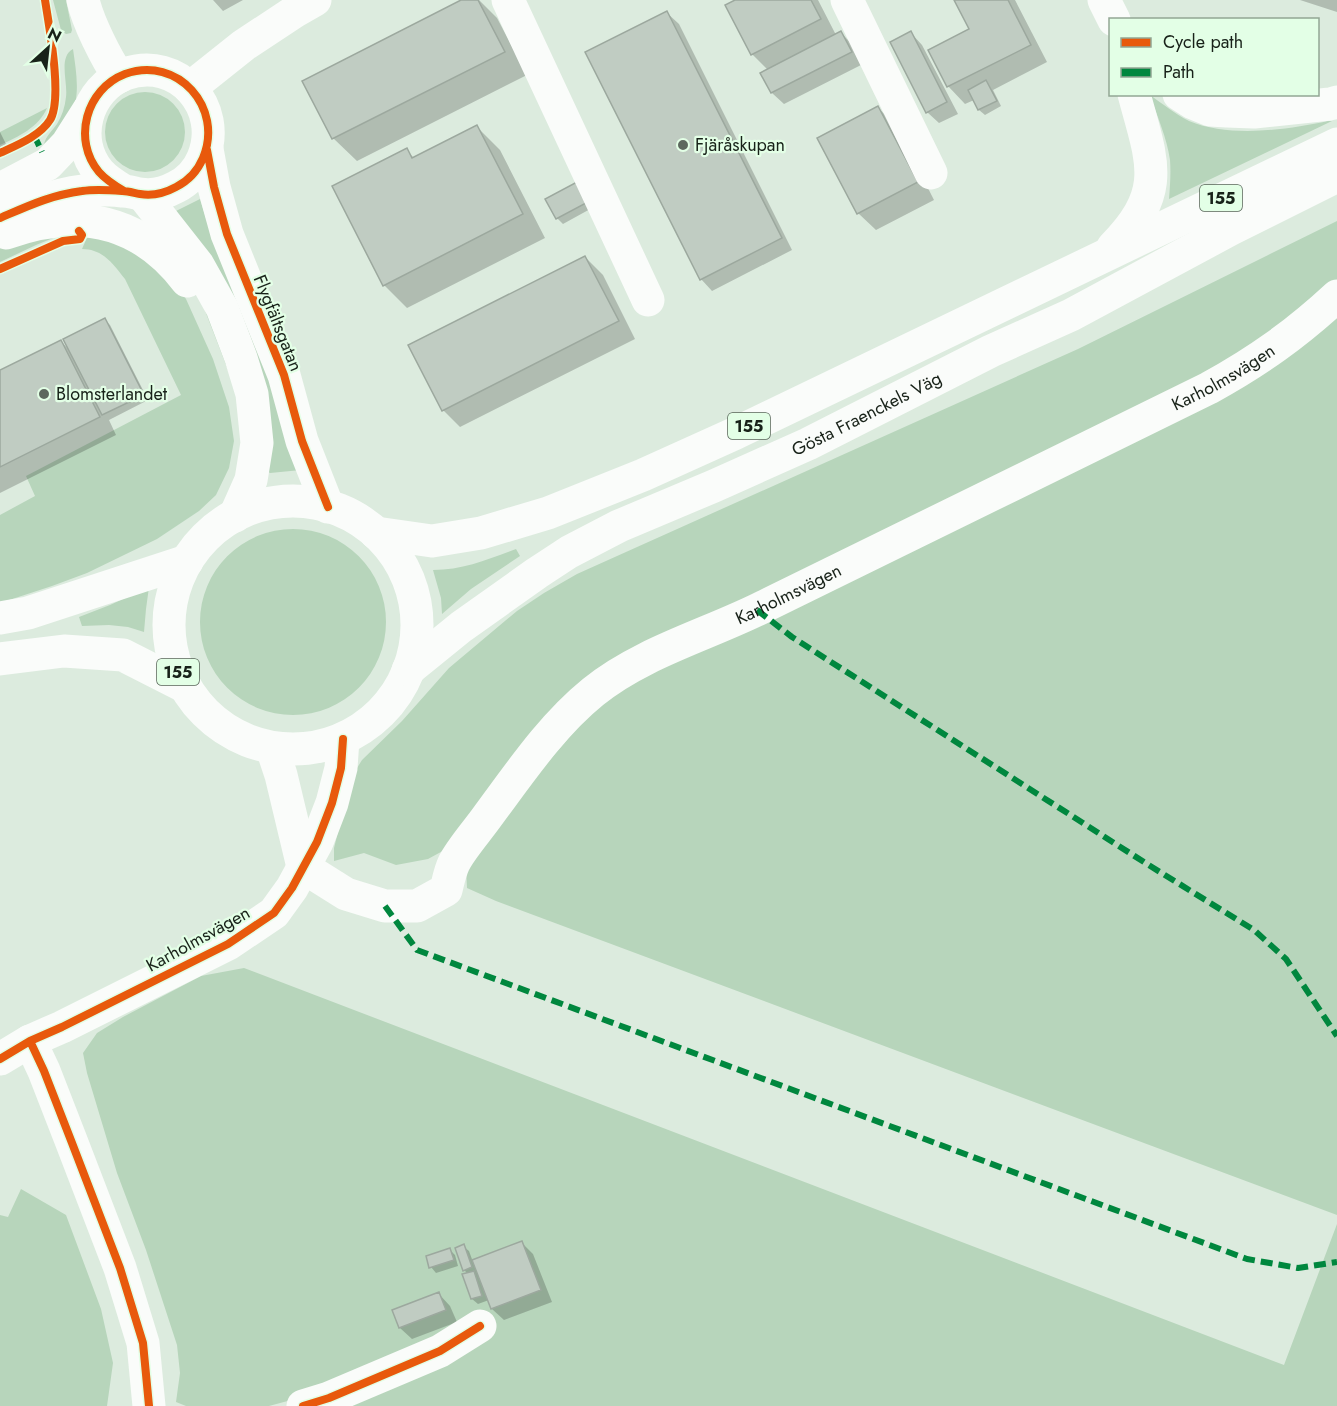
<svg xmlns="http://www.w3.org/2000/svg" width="1337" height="1406" font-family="Jost,sans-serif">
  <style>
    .green { fill: #b7d5bb }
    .shadow { fill: #0003 }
    .building { fill: #c0ccc2; stroke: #9ca89e; stroke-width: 1.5 }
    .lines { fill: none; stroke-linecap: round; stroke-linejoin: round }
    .minor { stroke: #fafcfa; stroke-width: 33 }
    .major { stroke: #fafcfa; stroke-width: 33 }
    .quiet { stroke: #00873e; stroke-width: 6; stroke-dasharray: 12 6; stroke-linecap: butt }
    .cycleway-casing { stroke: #e3ffe6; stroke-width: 11 }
    .cycleway { stroke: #e8590c; stroke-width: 8 }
    .poi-dot { fill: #5d685e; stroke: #e3ffe6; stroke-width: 2 }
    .labels { text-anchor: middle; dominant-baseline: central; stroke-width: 4.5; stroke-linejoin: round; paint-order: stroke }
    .shield { fill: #e3ffe6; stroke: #556456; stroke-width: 1.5 }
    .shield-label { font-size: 16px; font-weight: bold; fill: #182219 }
    .poi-label { font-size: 18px; fill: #182219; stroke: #e3ffe6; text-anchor: start }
    .street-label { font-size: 18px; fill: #182219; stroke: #e3ffe6 }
  </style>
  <rect width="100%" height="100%" fill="#dcebde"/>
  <path class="green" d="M53,0H66L72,30L71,33L66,34L61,30Z
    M73,49C76,71 82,100 68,120C62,129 52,137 44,144C46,136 52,131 57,124C62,116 65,107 66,97C68,82 58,57 73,49Z
    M105 132a40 40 0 1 1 80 0a40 40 0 1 1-80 0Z
    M1150,95C1163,104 1175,114 1189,121C1230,138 1286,130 1328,121H1332L1169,199C1170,186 1171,173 1170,160C1167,138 1157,116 1150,95Z
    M47,108C39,127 18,137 0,145V132Z
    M200,199L210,231L235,285L301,470L270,473L267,471L168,215Z
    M1337,221V282L1237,363L631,657L450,847L428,859L396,865L364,853L334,861V848L352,776L362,760L402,721L449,668L517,611L544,593L577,574L1078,349Z
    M68,232L36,245L0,262V245Z
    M89,233L114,239L164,268L186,299L213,359L229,407L234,441L229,468L216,495L199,511L157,539L87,573L52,586L0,603V515L35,496L26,476L181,395L125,279C113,264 103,249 82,249Z
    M1337,311V1215L496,901L467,888L466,867L480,841L604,697Z
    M200 622a93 93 0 1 1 186 0a93 93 0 1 1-186 0Z
    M516,549L520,556L471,589L442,614L441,598L433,570C463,570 489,559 516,549Z
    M149,587L146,609L144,632L128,627L109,625L82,626L79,617L110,605Z
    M244,968L1284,1365L1337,1224V1406H299L295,1399L269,1406H186L176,1402L180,1373L177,1345L146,1250L117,1173L87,1073L83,1053L97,1033L123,1017L201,976Z
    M21,1189L66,1215L101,1309L113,1363L107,1406H0V1215L8,1217Z"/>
  <path class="shadow" d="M213,0H243L223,11Z
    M464,0H479L497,18L527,75L357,161L333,138Z
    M738,0H818L836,35L841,33L852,44L863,64L784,104L772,93L768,70L752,54Z
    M956,0H1015L1047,62L993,90L1001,106L985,115L979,110L974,100L965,104L948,86L971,30Z
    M1300,0H1337V12Z
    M667,13L679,24L792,250L712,291L701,279Z
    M911,33L922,45L958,114L939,123L927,112Z
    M878,108L896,125L934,200L876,230L858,213Z
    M477,127L500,150L545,238L407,308L384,285L406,150L415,159Z
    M0,132L6,144L0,148Z
    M577,184L592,208L563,224L557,218Z
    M585,257L603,275L635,339L460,427L443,410Z
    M105,320L110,325L148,400L109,420L116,435L0,493V372L61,341L70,351Z
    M522,1243L533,1254L552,1302L504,1320L492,1309L489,1300L478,1304L472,1299L468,1274L464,1270L463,1246L469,1251L473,1262Z
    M450,1250L455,1255L458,1266L436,1273L431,1267Z
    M439,1294L450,1306L457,1322L412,1339L400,1328L394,1311Z"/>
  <path class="building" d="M461,0H478L505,52L332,139L302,81Z
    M735,0H811L821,19L751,55L725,5Z
    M954,0H1008L1031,45L947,87L928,50L969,29Z
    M667,11L782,238L700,280L585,52Z
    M841,31L852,52L771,93L760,73Z
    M911,31L947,102L926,113L890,42Z
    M986,80L997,101L978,110L968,90Z
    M878,106L918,182L857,214L817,138Z
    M477,125L523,214L383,286L332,186L407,148L412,158Z
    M577,182L588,202L556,219L545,199Z
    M585,256L619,321L442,411L408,345Z
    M105,318L144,395L102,415L63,339Z
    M61,340L100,417L0,467V370Z
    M522,1241L541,1290L491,1309L472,1260Z
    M464,1244L472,1267L463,1271L455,1248Z
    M450,1248L454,1260L429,1268L426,1256Z
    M474,1271L482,1296L471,1299L462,1274Z
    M439,1292L446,1310L399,1328L392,1310Z"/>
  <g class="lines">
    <g class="minor">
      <path d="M83,0C88,22 106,58 119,77"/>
      <path d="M508,0L648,300"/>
      <path d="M847,0L931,173"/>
      <path d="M1104,0L1114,20"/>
      <path d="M190,88L244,45L294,12L315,0"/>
      <path d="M207,149L214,187L227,234L284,375L302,441L328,507"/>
      <path d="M0,189L48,164L67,144L88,111"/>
      <path d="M143,195L198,265L222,308L241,358L252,394L257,443L251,480L235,516"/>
      <path d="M0,218C28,206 51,195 82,191C94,189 110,190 122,191C129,191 134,193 140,194C152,196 165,193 176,187C188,181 198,170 203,158C224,108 178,55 125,74C86,89 72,140 99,172C106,180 114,185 124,191"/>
      <path d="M6,233C77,207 140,219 187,281"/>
      <path id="s1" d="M272,748L281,775L303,867L346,894L385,906H417L446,890C448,882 450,871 454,863C461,849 477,831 487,817C519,774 551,726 593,692C642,652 710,634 765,606C913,533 1061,460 1209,388C1258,361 1296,334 1337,296"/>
      <path d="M30,1041L44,1071L72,1143L120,1268L143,1343L149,1406"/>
      <path d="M0,1059L30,1041L62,1027L228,944L274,913L292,888L317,842L332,803L341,768L343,739"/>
      <path d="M303,1406L329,1398L440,1351L480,1326"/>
    </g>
    <g class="major">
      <path d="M1179,94L1193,103L1210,110L1227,111L1254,112L1330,104L1337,102"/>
      <path d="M1113,247C1168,191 1152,162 1134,94"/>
      <circle cx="293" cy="625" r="124"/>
      <path d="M376,533L432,541L481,533L548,513L643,475L736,433L1337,144"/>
      <path d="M0,618L28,613L187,561"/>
      <path d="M0,659L64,651L123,655L184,686"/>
      <path id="s2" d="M408,670L461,627L537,573L569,552L619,526L714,486L808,444L991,351L1071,315L1231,229L1337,176"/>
    </g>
    <path class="quiet" d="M34,135L42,152
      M757,610L792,637L1147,864L1254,930L1286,959L1337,1036
      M385,906L417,950L1247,1259L1298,1268L1337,1262"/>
    <g class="cycleway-casing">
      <path id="cycleway" d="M207,150L214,187L227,234L284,375L302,441L328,507
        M0,153C17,145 40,136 50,120C63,99 49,26 45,0
        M0,218C28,206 51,195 82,191C94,189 110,190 122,191C129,191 134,193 140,194C152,196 165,193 176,187C188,181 198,170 203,158C224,108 178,55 125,74C86,89 72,140 99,172C106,180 114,185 124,191
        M0,269L63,241L80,239L82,235L79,231
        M30,1041L44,1071L72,1143L120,1268L143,1343L149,1406
        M0,1059L30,1041L62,1027L228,944L274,913L292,888L317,842L332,803L341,768L343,739
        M303,1406L329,1398L440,1351L480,1326"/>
    </g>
    <use href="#cycleway" class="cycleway"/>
  </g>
  <g class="poi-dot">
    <circle cx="683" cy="145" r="6"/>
    <circle cx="44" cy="394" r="6"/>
  </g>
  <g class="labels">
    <g class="shield">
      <rect x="1200" y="185" width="42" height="26" rx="4.5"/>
      <rect x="728" y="413" width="42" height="26" rx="4.5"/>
      <rect x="157" y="659" width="42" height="26" rx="4.5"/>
    </g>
    <g class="shield-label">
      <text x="1221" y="198">155</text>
      <text x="749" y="426">155</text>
      <text x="178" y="672">155</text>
    </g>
    <g class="poi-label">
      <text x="695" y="145">Fjäråskupan</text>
      <text x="56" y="394">Blomsterlandet</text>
    </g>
    <g class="street-label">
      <text transform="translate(278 323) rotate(68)">Flygfältsgatan</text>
      <text stroke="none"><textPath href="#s1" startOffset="1234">Karholmsvägen</textPath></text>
      <text stroke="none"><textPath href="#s2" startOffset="528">Gösta Fraenckels Väg</textPath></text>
      <text stroke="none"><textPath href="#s1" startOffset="748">Karholmsvägen</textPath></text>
      <text transform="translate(198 939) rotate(-29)">Karholmsvägen</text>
    </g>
  </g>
  <rect x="1109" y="18" width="210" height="78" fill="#e3ffe6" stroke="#92a794" stroke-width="1.5"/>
  <rect x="1121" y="38" width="30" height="9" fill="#e8590c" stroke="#92a794" stroke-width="1.5"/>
  <text x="1163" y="48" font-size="18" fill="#182219">Cycle path</text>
  <rect x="1121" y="68" width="30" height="9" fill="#00873e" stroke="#92a794" stroke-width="1.5"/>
  <text x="1163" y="78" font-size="18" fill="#182219">Path</text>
  <g transform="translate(48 48) rotate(27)" stroke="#e3ffe6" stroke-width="4.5" paint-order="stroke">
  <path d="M0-4.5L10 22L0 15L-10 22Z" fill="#182219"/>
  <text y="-9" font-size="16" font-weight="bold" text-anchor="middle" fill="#182219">N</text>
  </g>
</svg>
